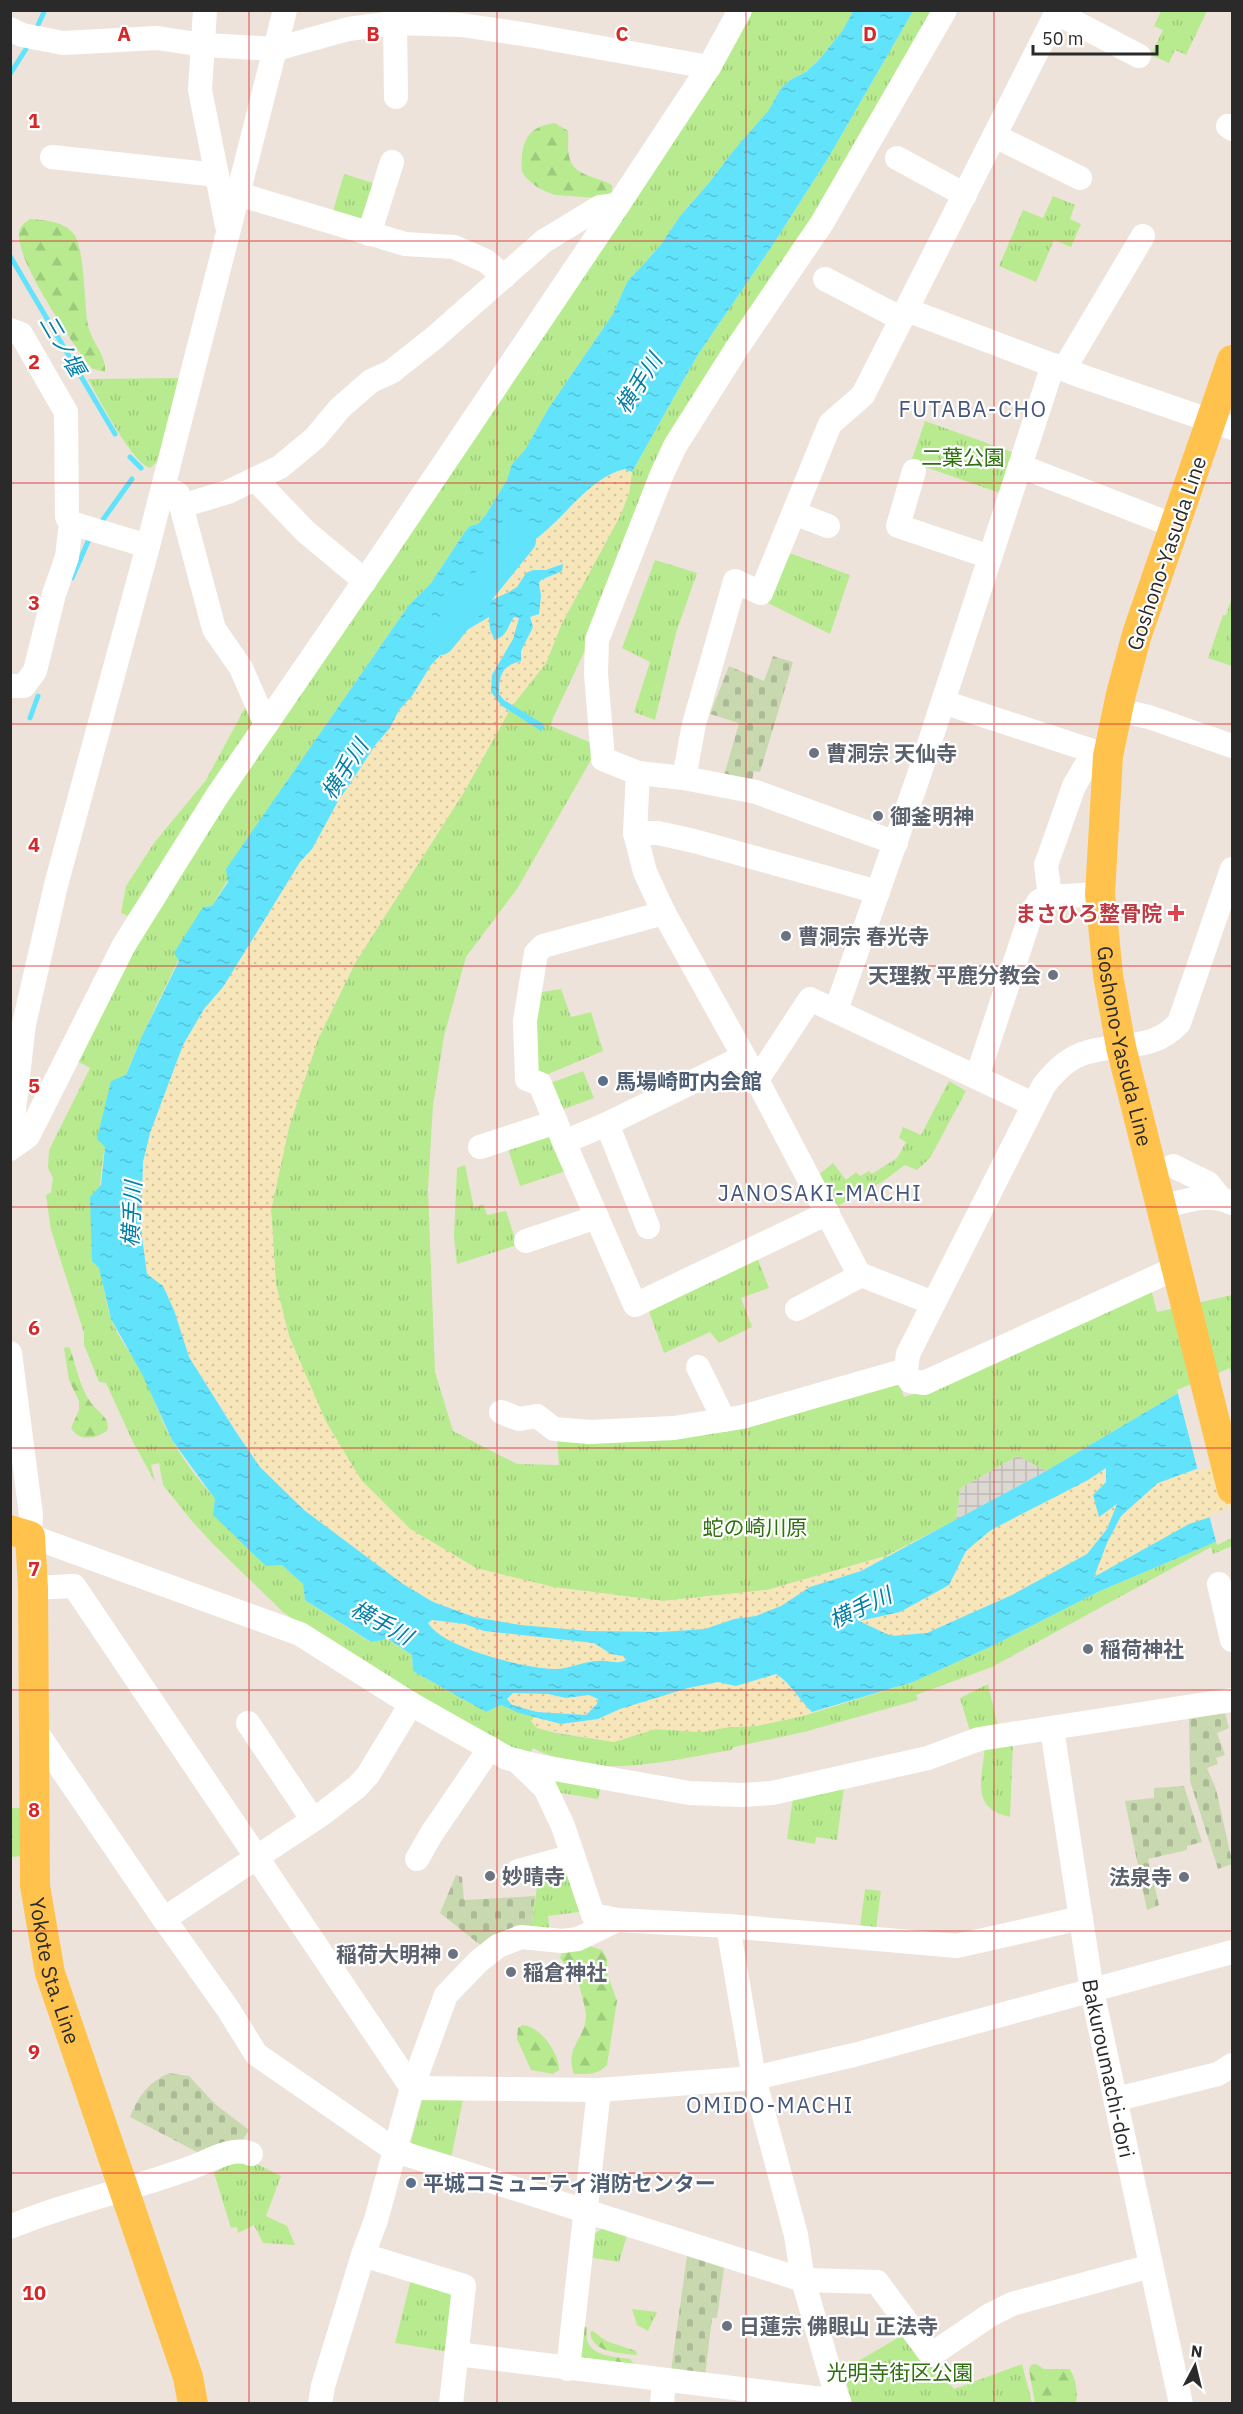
<svg xmlns="http://www.w3.org/2000/svg" width="1243" height="2414" font-family="'IBM Plex Sans','Noto Sans JP',sans-serif">
  <style>
    .grass { fill: url(#grass-tufts) }
    .forest { fill: url(#forest-firs) }
    .sand { fill: url(#sand-dots) }
    .cemetery { fill: url(#cemetery-stones) }
    .plaza { fill: url(#plaza-grid) }
    .water { fill: url(#water-ripples); fill-rule: evenodd }
    .pier { fill: #eee3da }
    .lines { fill: none; stroke-linecap: round; stroke-linejoin: round }
    .stream { stroke: #61e3fc; stroke-width: 5 }
    .river { stroke: #61e3fc; stroke-width: 30 }
    .minor { stroke: #fff; stroke-width: 24 }
    .major { stroke: #ffc34d; stroke-width: 30 }
    .grid { fill: none; stroke: #d62828; stroke-width: 1.5; stroke-opacity: 0.55 }
    .worship-dot { fill: #6b7280; stroke: #fff; stroke-width: 2 }
    .health-dot { fill: #e0444e; stroke: #fff; stroke-width: 2 }
    .service-dot { fill: #5c6f8a; stroke: #fff; stroke-width: 2 }
    .labels { text-anchor: middle; dominant-baseline: central; stroke-width: 4.5; stroke-linejoin: round; paint-order: stroke }
    .park-label { font-size: 21px; fill: #2f6f12; stroke: #fff }
    .street-label { font-size: 21px; fill: #2a2a2a; stroke: #fff }
    .worship-label { font-size: 21px; font-weight: bold; fill: #5b616d; stroke: #fff; text-anchor: start }
    .health-label { font-size: 21px; font-weight: bold; fill: #be3a42; stroke: #fff; text-anchor: end }
    .service-label { font-size: 21px; font-weight: bold; fill: #4e5e75; stroke: #fff; text-anchor: start }
    .water-label { font-size: 22px; font-style: italic; fill: #007fa7; stroke: #fff }
    .neighbourhood-label { font-size: 22px; letter-spacing: 1.5px; fill: #45567f; stroke: #fff }
    .grid-label { font-size: 20px; text-anchor: middle; font-weight: bold; fill: #d62828; stroke: #fff; stroke-width: 4.5; stroke-linejoin: round; paint-order: stroke }
  </style>
  <defs>
    <pattern id="grass-tufts" width="24" height="20" patternUnits="userSpaceOnUse" patternTransform="scale(1.5)"><rect width="24" height="20" fill="#b8eb90"/><path d="M3 7l-1-3M5 7V3M7 7l1-3M15 17l-1-3M17 17v-4M19 17l1-3" fill="none" stroke="#9eca7c"/></pattern>
    <pattern id="forest-firs" width="22" height="20" patternUnits="userSpaceOnUse" patternTransform="scale(1.5)"><rect width="22" height="20" fill="#b8eb90"/><path d="M5 1l3.5 6h-7zM16 11l3.5 6h-7z" fill="#9eca7c"/></pattern>
    <pattern id="sand-dots" width="8" height="8" patternUnits="userSpaceOnUse" patternTransform="scale(1.5)"><rect width="8" height="8" fill="#f7e6b9"/><path d="M2 2h.1M6 6h.1" fill="none" stroke="#d4c59f" stroke-width="1.8" stroke-linecap="round"/></pattern>
    <pattern id="cemetery-stones" width="16" height="16" patternUnits="userSpaceOnUse" patternTransform="scale(1.5)"><rect width="16" height="16" fill="#c8d9af"/><path d="M2 7V4a2 2 0 0 1 4 0v3zM10 15v-3a2 2 0 0 1 4 0v3z" fill="#acba97"/></pattern>
    <pattern id="plaza-grid" width="8" height="8" patternUnits="userSpaceOnUse" patternTransform="scale(1.5)"><rect width="8" height="8" fill="#ddd7d1"/><path d="M0 4h8M4 0v8" fill="none" stroke="#beb9b4"/></pattern>
    <pattern id="water-ripples" width="26" height="14" patternUnits="userSpaceOnUse" patternTransform="scale(1.5)"><rect width="26" height="14" fill="#61e3fc"/><path d="M2 4q2-2 4 0t4 0M15 11q2-2 4 0t4 0" fill="none" stroke="#54c3d8"/></pattern>
  </defs>
  <rect width="100%" height="100%" fill="#eee3da"/>
  <path class="grass" d="M740,11H853L843,30L818,61L806,72L790,80L781,88L770,110L734,150L708,184L680,216L660,246L627,282L613,314L548,409L525,450L512,464L507,480L487,513L478,524L470,526L464,533L431,583L409,605L287,781L212,906L203,907C169,986 121,1062 105,1147C96,1192 96,1274 111,1318C117,1337 133,1355 142,1373C153,1395 160,1419 172,1440C204,1496 256,1541 303,1584L305,1600L370,1642L387,1639L412,1655L413,1671L486,1712L501,1705L534,1717L531,1721L537,1728L556,1733L614,1742L655,1729L702,1732L729,1727L756,1726L803,1716L913,1682L992,1646L1100,1591L1232,1535V1546L1213,1554L1211,1547L992,1667L916,1695L918,1700L804,1732L734,1747L731,1750C666,1761 595,1781 533,1748L528,1756L516,1752L308,1629L283,1612L213,1544L191,1520L163,1485L159,1463L151,1465L155,1482L133,1442L106,1383L99,1382L84,1345V1333L51,1230L46,1195L51,1192L53,1178L48,1168L49,1150L90,1068L73,1059L124,945Z
    M913,11H945L737,348L589,642L553,718L551,726L599,746L517,889L466,957L444,1036L433,1105L428,1189L435,1372L453,1431L517,1464L559,1465L557,1437L892,1381L901,1388L904,1397L935,1387L1150,1285L1157,1312L1232,1295V1370L1178,1393L1046,1471L1018,1456L961,1488L956,1520L886,1556L767,1590L663,1601L553,1587L476,1568L410,1529L361,1480L326,1422L289,1336L276,1285L271,1210L289,1127L318,1039L355,963L464,792L513,704L546,663L562,623L620,516L629,493L632,472L697,356L770,249L827,160Z
    M1161,11H1207L1186,55L1175,50L1169,63L1151,55L1163,30L1154,26Z
    M344,174L376,184L363,224L332,214Z
    M1053,196L1075,205L1070,219L1081,224L1071,247L1054,240L1036,282L999,266L1023,210L1043,218Z
    M180,378L158,461L150,468C132,463 98,397 88,379Z
    M925,421L1015,453L1000,493L911,462Z
    M784,551L850,575L830,634L764,601Z
    M655,560L697,573L676,633L655,720L634,712L650,662L622,648Z
    M1232,597V666L1208,658L1223,615H1226Z
    M247,704L257,725L128,916L121,913L126,886L154,843L206,780Z
    M561,989L571,1017L591,1012L603,1051L541,1077L532,1073L535,993Z
    M583,1071L594,1098L556,1112L545,1085Z
    M949,1081L966,1091L930,1158L917,1170L905,1165L882,1182L836,1207L817,1176L833,1163L846,1180L856,1172L860,1176L869,1171L872,1174L897,1158L906,1142L899,1138L903,1127L921,1135Z
    M553,1134L566,1171L520,1186L508,1149Z
    M465,1165L474,1208L483,1204L487,1215L506,1211L517,1245L457,1264L454,1237L457,1168Z
    M756,1254L769,1288L741,1298L752,1327L719,1343L710,1332L664,1353L647,1306Z
    M988,1684L999,1731L972,1738L960,1698Z
    M1013,1742L1010,1817C970,1809 982,1778 985,1747Z
    M556,1773L602,1783L598,1799L555,1792Z
    M844,1787L837,1840L816,1837L815,1844L787,1839L793,1798Z
    M10,1808H22L23,1856L11,1857Z
    M573,1867L587,1911L548,1916L550,1933L531,1930L538,1879Z
    M865,1889L881,1891L876,1929L860,1928Z
    M464,2095L451,2158L413,2147L411,2141L423,2097Z
    M242,2162L257,2164L281,2176L266,2216L287,2226L295,2245L263,2243L254,2225L238,2233L237,2227L231,2228L214,2173L229,2164Z
    M603,2228L627,2235L619,2262L588,2257L591,2236Z
    M411,2279L450,2293L453,2302L450,2352L395,2343Z
    M632,2309L657,2312L648,2331L637,2325Z
    M908,2332L954,2389L1022,2364L1032,2403H852L843,2370Z"/>
  <path class="forest" d="M555,123L568,131C569,139 567,148 569,156C573,177 597,176 612,185V192L597,198L556,195C546,193 526,182 522,171C521,167 522,160 522,156C524,134 534,126 555,123Z
    M30,219C44,220 63,221 73,233C85,246 84,305 88,325C91,341 107,356 105,372L93,369L85,361C68,334 17,263 19,233C20,226 24,223 30,219Z
    M67,1347L70,1348C76,1366 80,1388 91,1403C98,1412 111,1418 107,1431C94,1439 80,1442 71,1428L79,1410V1401L69,1380L64,1348Z
    M587,1945L602,1950L607,1959V1973L617,2001L607,2065C596,2076 588,2074 574,2074C564,2046 587,2038 586,2014C584,2001 579,1985 575,1972L568,1968L560,1958L562,1953Z
    M523,2025C540,2026 560,2054 559,2070L553,2074L531,2070L517,2039L518,2028Z
    M584,2326L587,2327C582,2356 609,2356 630,2359L634,2364L577,2358Z
    M593,2331L606,2341L636,2351L637,2355C620,2353 592,2353 590,2332Z
    M1036,2364L1044,2369H1070C1076,2380 1078,2391 1076,2403H1035L1029,2370L1031,2365Z"/>
  <path class="sand" d="M625,469L632,472L629,493L620,516L562,623L546,663L513,705L498,694L500,676L511,663L520,662L521,651L533,627L530,617L532,615H537L541,596L539,583L541,580L554,576L559,564L546,570H533L527,573L516,588L509,592L472,609L462,607L461,603L467,595C492,574 517,554 542,534C568,512 591,477 625,469Z
    M517,616L519,620L513,639L492,675L502,706L509,711L464,792L355,963L318,1039L289,1127L271,1210L276,1285L289,1336L326,1422L361,1480L410,1529L476,1568L553,1587L663,1601L767,1590L886,1556L956,1520L861,1571L810,1587L781,1606L756,1616L734,1619L705,1629L661,1632L588,1631L520,1625L474,1617L433,1602L403,1584L304,1510L260,1467L189,1357L174,1310L147,1274L141,1229L143,1162L150,1133L183,1045L204,1009L223,987L300,862L312,849L337,803L376,744L390,728L399,710L412,696L431,665L460,634L480,623L487,617H490L502,637L511,620Z
    M1232,1456V1510L1093,1578L1107,1543L1121,1516L1158,1483Z
    M1106,1468L1099,1516L1118,1503L1107,1529L1087,1554L1012,1595L967,1615L927,1633L891,1636L858,1621L900,1612L949,1585L966,1551L991,1530L1088,1480Z
    M432,1620L465,1624L484,1631L594,1643L611,1654L623,1656L626,1660C617,1665 609,1660 599,1661C583,1661 568,1669 553,1669C524,1669 444,1648 428,1624Z
    M776,1674C791,1683 799,1700 812,1712L803,1716L756,1726L729,1727L702,1732L655,1729L614,1742L537,1728L531,1721L534,1717L561,1724L598,1719L620,1709L688,1688L718,1682L737,1686Z
    M513,1693L548,1694L566,1698L589,1695L598,1698L597,1704L586,1715L537,1712L512,1705L507,1698Z"/>
  <path class="cemetery" d="M773,656L793,662L760,772L754,771L751,785L723,779L739,723L710,714L729,666L764,681Z
    M1224,1710L1229,1728L1217,1733L1225,1755L1216,1758L1218,1764L1207,1768L1216,1789L1232,1861V1864L1218,1869L1190,1781L1189,1715Z
    M1184,1786L1202,1842L1187,1846V1850L1148,1859L1159,1905L1147,1910L1125,1801L1154,1798V1788Z
    M456,1875L462,1877L464,1900L535,1896L531,1930L484,1948L440,1913Z
    M169,2073L189,2076L215,2104L249,2130L241,2143L203,2155L130,2117C139,2095 148,2083 169,2073Z
    M687,2256L724,2268L717,2318H712L705,2376L671,2371Z"/>
  <path class="plaza" d="M1018,1456L1046,1471L956,1520L961,1488Z"/>
  <path class="water" d="M853,11H913L827,160L770,249L697,356L632,472L625,469C591,477 568,513 542,534C517,554 492,574 467,595L461,603L462,607L472,609L509,592L517,587L526,573L533,570H546L563,564L562,571L541,580L539,583L541,596L539,614L530,617L533,627L521,651V661C502,666 499,674 499,694L504,700L545,725L541,731L502,706L491,692L492,675L513,639L519,618L514,617C508,625 506,639 494,639L490,629L489,617L460,634L431,665L412,696L399,710L390,728L376,744L337,803L312,849L300,862L223,987L204,1009L183,1045L150,1133L143,1162L141,1229L147,1274L163,1286L174,1310L189,1357L236,1432L260,1467L304,1510L403,1584L433,1602L474,1617L520,1625L588,1631L661,1632L705,1629L734,1619L756,1616L781,1606L810,1587L861,1571L1046,1471L1178,1393L1232,1370V1456L1158,1483L1121,1516L1107,1543L1094,1577L1189,1524L1232,1510V1535L1100,1591L992,1646L913,1682L812,1712C799,1700 791,1683 776,1674L736,1686L718,1682L688,1688L620,1709L598,1719L561,1724L519,1713L501,1705L486,1712L413,1671L412,1655L388,1639L371,1642L305,1600L303,1584L282,1565L266,1566L213,1515L215,1499L172,1440L142,1374L111,1319L99,1268L92,1261L90,1197L101,1185L105,1147L97,1139L111,1081L126,1075L142,1036L179,961L174,953L203,907L212,906L228,882L226,869L409,605L431,583L464,533L470,526L478,524L487,513L507,480L512,464L525,450L548,409L613,314L627,282L660,246L680,216L708,184L734,150L769,110L781,88L790,80L806,72L818,61L843,30ZM1106,1468V1482L1093,1495L1099,1517L1117,1504L1107,1529L1087,1554L1012,1595L967,1615L927,1633L891,1636L859,1621L900,1612L949,1585L966,1551L991,1530L1088,1480ZM432,1620L465,1624L484,1631L594,1643L611,1654L623,1656L626,1660C617,1665 609,1660 599,1661C583,1661 568,1670 553,1669C524,1668 443,1648 428,1623ZM513,1693L548,1694L566,1698L589,1695L598,1699L597,1704L586,1715L537,1712L512,1705L507,1699Z"/>
  <path class="pier" d="M1230,1368L1232,1379V1459L1198,1471L1177,1390Z
    M1232,1507V1538L1217,1545L1209,1515Z"/>
  <g class="lines">
    <path class="stream" d="M38,25L45,10
      M10,74L26,49
      M10,256L115,434
      M130,457L141,468
      M102,521L132,479
      M72,578L90,537
      M30,718L38,696"/>
    <path class="river" d="M440,640L521,540"/>
    <g class="minor">
      <path d="M205,10L200,90L227,226"/>
      <path d="M1057,13L1139,56"/>
      <path d="M395,23L396,97"/>
      <path d="M10,29L22,35L63,43L157,38L204,45L276,49L348,29L395,23L461,25L529,35L709,67"/>
      <path d="M1228,126L1232,129"/>
      <path d="M995,136L1080,178"/>
      <path d="M52,157L217,175"/>
      <path d="M897,158L965,195"/>
      <path d="M238,194L405,244L454,247L486,261L504,277"/>
      <path d="M369,234L392,162"/>
      <path d="M825,279L902,319"/>
      <path d="M907,310L1084,377L1232,428"/>
      <path d="M10,330L21,334L66,412L67,517L71,523L67,557L54,594L35,671L24,686H10"/>
      <path d="M1064,369L1143,236"/>
      <path d="M1020,466L1175,526"/>
      <path d="M914,471L898,526L990,557"/>
      <path d="M255,479L306,532L365,581"/>
      <path d="M175,492L178,494L214,629L241,668L266,725"/>
      <path d="M181,506L228,492L280,467L315,438L340,408L371,381L391,372L434,338L544,241L600,207L618,205"/>
      <path d="M794,513L828,526"/>
      <path d="M71,523L148,546"/>
      <path d="M943,702L1108,756"/>
      <path d="M1117,710L1149,717L1232,746"/>
      <path d="M638,773L635,833L645,872L664,913L757,1080L859,1274L933,1303"/>
      <path d="M684,778L694,724L735,581L761,593L830,424L863,395L1058,10"/>
      <path d="M635,833H658L694,841L878,892"/>
      <path d="M896,843L756,792L684,778L638,773L603,759L596,674L597,640L662,474L675,446L737,348L822,223L945,10"/>
      <path d="M1050,897L1046,865L1074,786L1085,767"/>
      <path d="M836,1010L918,778L1053,365"/>
      <path d="M743,1057L607,1124L564,1142L635,1305L828,1213"/>
      <path d="M977,1077L1031,914L1039,901L1050,897L1100,894"/>
      <path d="M757,1080L810,999L1033,1104"/>
      <path d="M607,1124L648,1227"/>
      <path d="M564,1142L540,1084L527,1079L525,1021L536,953L543,946L664,913"/>
      <path d="M10,1144L24,1024L56,885L148,546L285,10"/>
      <path d="M480,1147L556,1122"/>
      <path d="M10,1149L28,1136L124,945L217,796L381,557L618,205L709,67L740,10"/>
      <path d="M1173,1166L1208,1183L1220,1198"/>
      <path d="M1161,1207C1186,1201 1208,1192 1232,1203"/>
      <path d="M526,1241L597,1217"/>
      <path d="M1176,1268L924,1383L910,1381L906,1370L908,1354L1044,1085C1056,1070 1069,1057 1088,1052C1122,1042 1152,1052 1179,1023L1232,869"/>
      <path d="M797,1309L856,1278L859,1274"/>
      <path d="M10,1353L31,1515L30,1536"/>
      <path d="M698,1367L724,1420"/>
      <path d="M501,1412L519,1419L537,1416L554,1429L590,1432L674,1428L742,1417L906,1370"/>
      <path d="M30,1536L300,1634L411,1704L507,1758L538,1766L689,1793L743,1795L772,1793L928,1758L979,1739L1232,1700"/>
      <path d="M1219,1584L1232,1640"/>
      <path d="M33,1588L74,1586L412,2088"/>
      <path d="M248,1723L313,1820"/>
      <path d="M33,1727L164,1919L228,2009L256,2054L396,2151L803,2280L877,2282L931,2355L990,2315L1012,2304L1151,2266"/>
      <path id="s1" d="M1052,1729L1092,1991L1181,2404"/>
      <path d="M517,1761L545,1788L563,1826L593,1915L617,1920L728,1926L957,1946L1081,1918"/>
      <path d="M417,1859L432,1833L490,1748"/>
      <path d="M518,1871L573,1856"/>
      <path d="M164,1919L322,1814L357,1787L368,1775L411,1704"/>
      <path d="M728,1926L754,2078L796,2235L803,2280L839,2404"/>
      <path d="M412,2088L599,2090L754,2078L854,2055L1232,1952"/>
      <path d="M1117,2099L1218,2074L1232,2065"/>
      <path d="M10,2227C69,2202 131,2190 190,2168C208,2162 233,2145 251,2154"/>
      <path d="M363,2255L464,2286L451,2404"/>
      <path d="M457,2354L839,2401"/>
      <path d="M568,2369L599,2090"/>
      <path d="M320,2404L323,2386L363,2255L376,2220L412,2088L446,1995L479,1961L498,1946L521,1937L562,1941L578,1939L617,1920"/>
      <path d="M662,2404L664,2380"/>
    </g>
    <g class="major">
      <path id="s2" d="M1232,360L1137,634L1121,694L1108,756L1100,894L1108,975L1121,1047L1232,1489"/>
      <path id="s3" d="M10,1530L30,1536L33,1588L35,1886L50,1973L188,2377L193,2404"/>
    </g>
  </g>
  <path class="grid" d="M249,10V2404M497,10V2404M746,10V2404M994,10V2404M10,241H1232M10,483H1232M10,724H1232M10,966H1232M10,1207H1232M10,1448H1232M10,1690H1232M10,1931H1232M10,2173H1232"/>
  <g class="worship-dot">
    <circle cx="814" cy="753" r="6"/>
    <circle cx="878" cy="816" r="6"/>
    <circle cx="786" cy="936" r="6"/>
    <circle cx="1053" cy="975" r="6"/>
    <circle cx="1088" cy="1649" r="6"/>
    <circle cx="490" cy="1876" r="6"/>
    <circle cx="1184" cy="1877" r="6"/>
    <circle cx="453" cy="1954" r="6"/>
    <circle cx="511" cy="1972" r="6"/>
    <circle cx="727" cy="2326" r="6"/>
  </g>
  <path class="health-dot" d="M1173 904h6v6h6v6h-6v6h-6v-6h-6v-6h6z"/>
  <g class="service-dot">
    <circle cx="603" cy="1081" r="6"/>
    <circle cx="411" cy="2183" r="6"/>
  </g>
  <g class="labels">
    <g class="park-label">
      <text x="963" y="457">二葉公園</text>
      <text x="755" y="1527">蛇の崎川原</text>
      <text x="900" y="2372">光明寺街区公園</text>
    </g>
    <g class="street-label">
      <text transform="translate(1166 553) rotate(-71)">Goshono-Yasuda Line</text>
      <text stroke="none"><textPath href="#s2" startOffset="708">Goshono-Yasuda Line</textPath></text>
      <text stroke="none"><textPath href="#s3" startOffset="458">Yokote Sta. Line</textPath></text>
      <text stroke="none"><textPath href="#s1" startOffset="344">Bakuroumachi-dori</textPath></text>
    </g>
    <g class="worship-label">
      <text x="826" y="753">曹洞宗 天仙寺</text>
      <text x="890" y="816">御釜明神</text>
      <text x="798" y="936">曹洞宗 春光寺</text>
      <text x="1041" y="975" text-anchor="end">天理教 平鹿分教会</text>
      <text x="1100" y="1649">稲荷神社</text>
      <text x="502" y="1876">妙晴寺</text>
      <text x="1172" y="1877" text-anchor="end">法泉寺</text>
      <text x="441" y="1954" text-anchor="end">稲荷大明神</text>
      <text x="523" y="1972">稲倉神社</text>
      <text x="739" y="2326">日蓮宗 佛眼山 正法寺</text>
    </g>
    <g class="health-label">
      <text x="1162" y="913">まさひろ整骨院</text>
    </g>
    <g class="service-label">
      <text x="615" y="1081">馬場崎町内会館</text>
      <text x="423" y="2183">平城コミュニティ消防センター</text>
    </g>
    <g class="water-label">
      <text transform="translate(63 345) rotate(60)">三ノ堰</text>
      <text transform="translate(638 383) rotate(-57)">横手川</text>
      <text transform="translate(344 769) rotate(-57)">横手川</text>
      <text transform="translate(131 1214) rotate(-87)">横手川</text>
      <text transform="translate(860 1607) rotate(-25)">横手川</text>
      <text transform="translate(382 1622) rotate(29)">横手川</text>
    </g>
    <g class="neighbourhood-label">
      <text x="973" y="408">FUTABA-CHO</text>
      <text x="820" y="1192">JANOSAKI-MACHI</text>
      <text x="770" y="2104">OMIDO-MACHI</text>
    </g>
  </g>
  <g class="grid-label">
    <text x="124" y="41">A</text>
    <text x="373" y="41">B</text>
    <text x="622" y="41">C</text>
    <text x="870" y="41">D</text>
    <text x="34" y="128">1</text>
    <text x="34" y="369">2</text>
    <text x="34" y="610">3</text>
    <text x="34" y="852">4</text>
    <text x="34" y="1093">5</text>
    <text x="34" y="1335">6</text>
    <text x="34" y="1576">7</text>
    <text x="34" y="1817">8</text>
    <text x="34" y="2059">9</text>
    <text x="34" y="2300">10</text>
  </g>
  <rect width="1243" height="2414" fill="none" stroke="#2a2a2a" stroke-width="24"/>
  <g transform="translate(1195 2366) rotate(7)" stroke="#ffffff" stroke-width="4.5" paint-order="stroke">
  <path d="M0-4.5L10 22L0 15L-10 22Z" fill="#2a2a2a"/>
  <text y="-9" font-size="16" font-weight="bold" text-anchor="middle" fill="#2a2a2a">N</text>
  </g>
  <path d="M1033 45v9h124v-9" fill="none" stroke="#2a2a2a" stroke-width="3"/>
  <text x="1042" y="45" font-size="18" fill="#2a2a2a" stroke="#ffffff" stroke-width="4.5" paint-order="stroke">50 m</text>
</svg>
